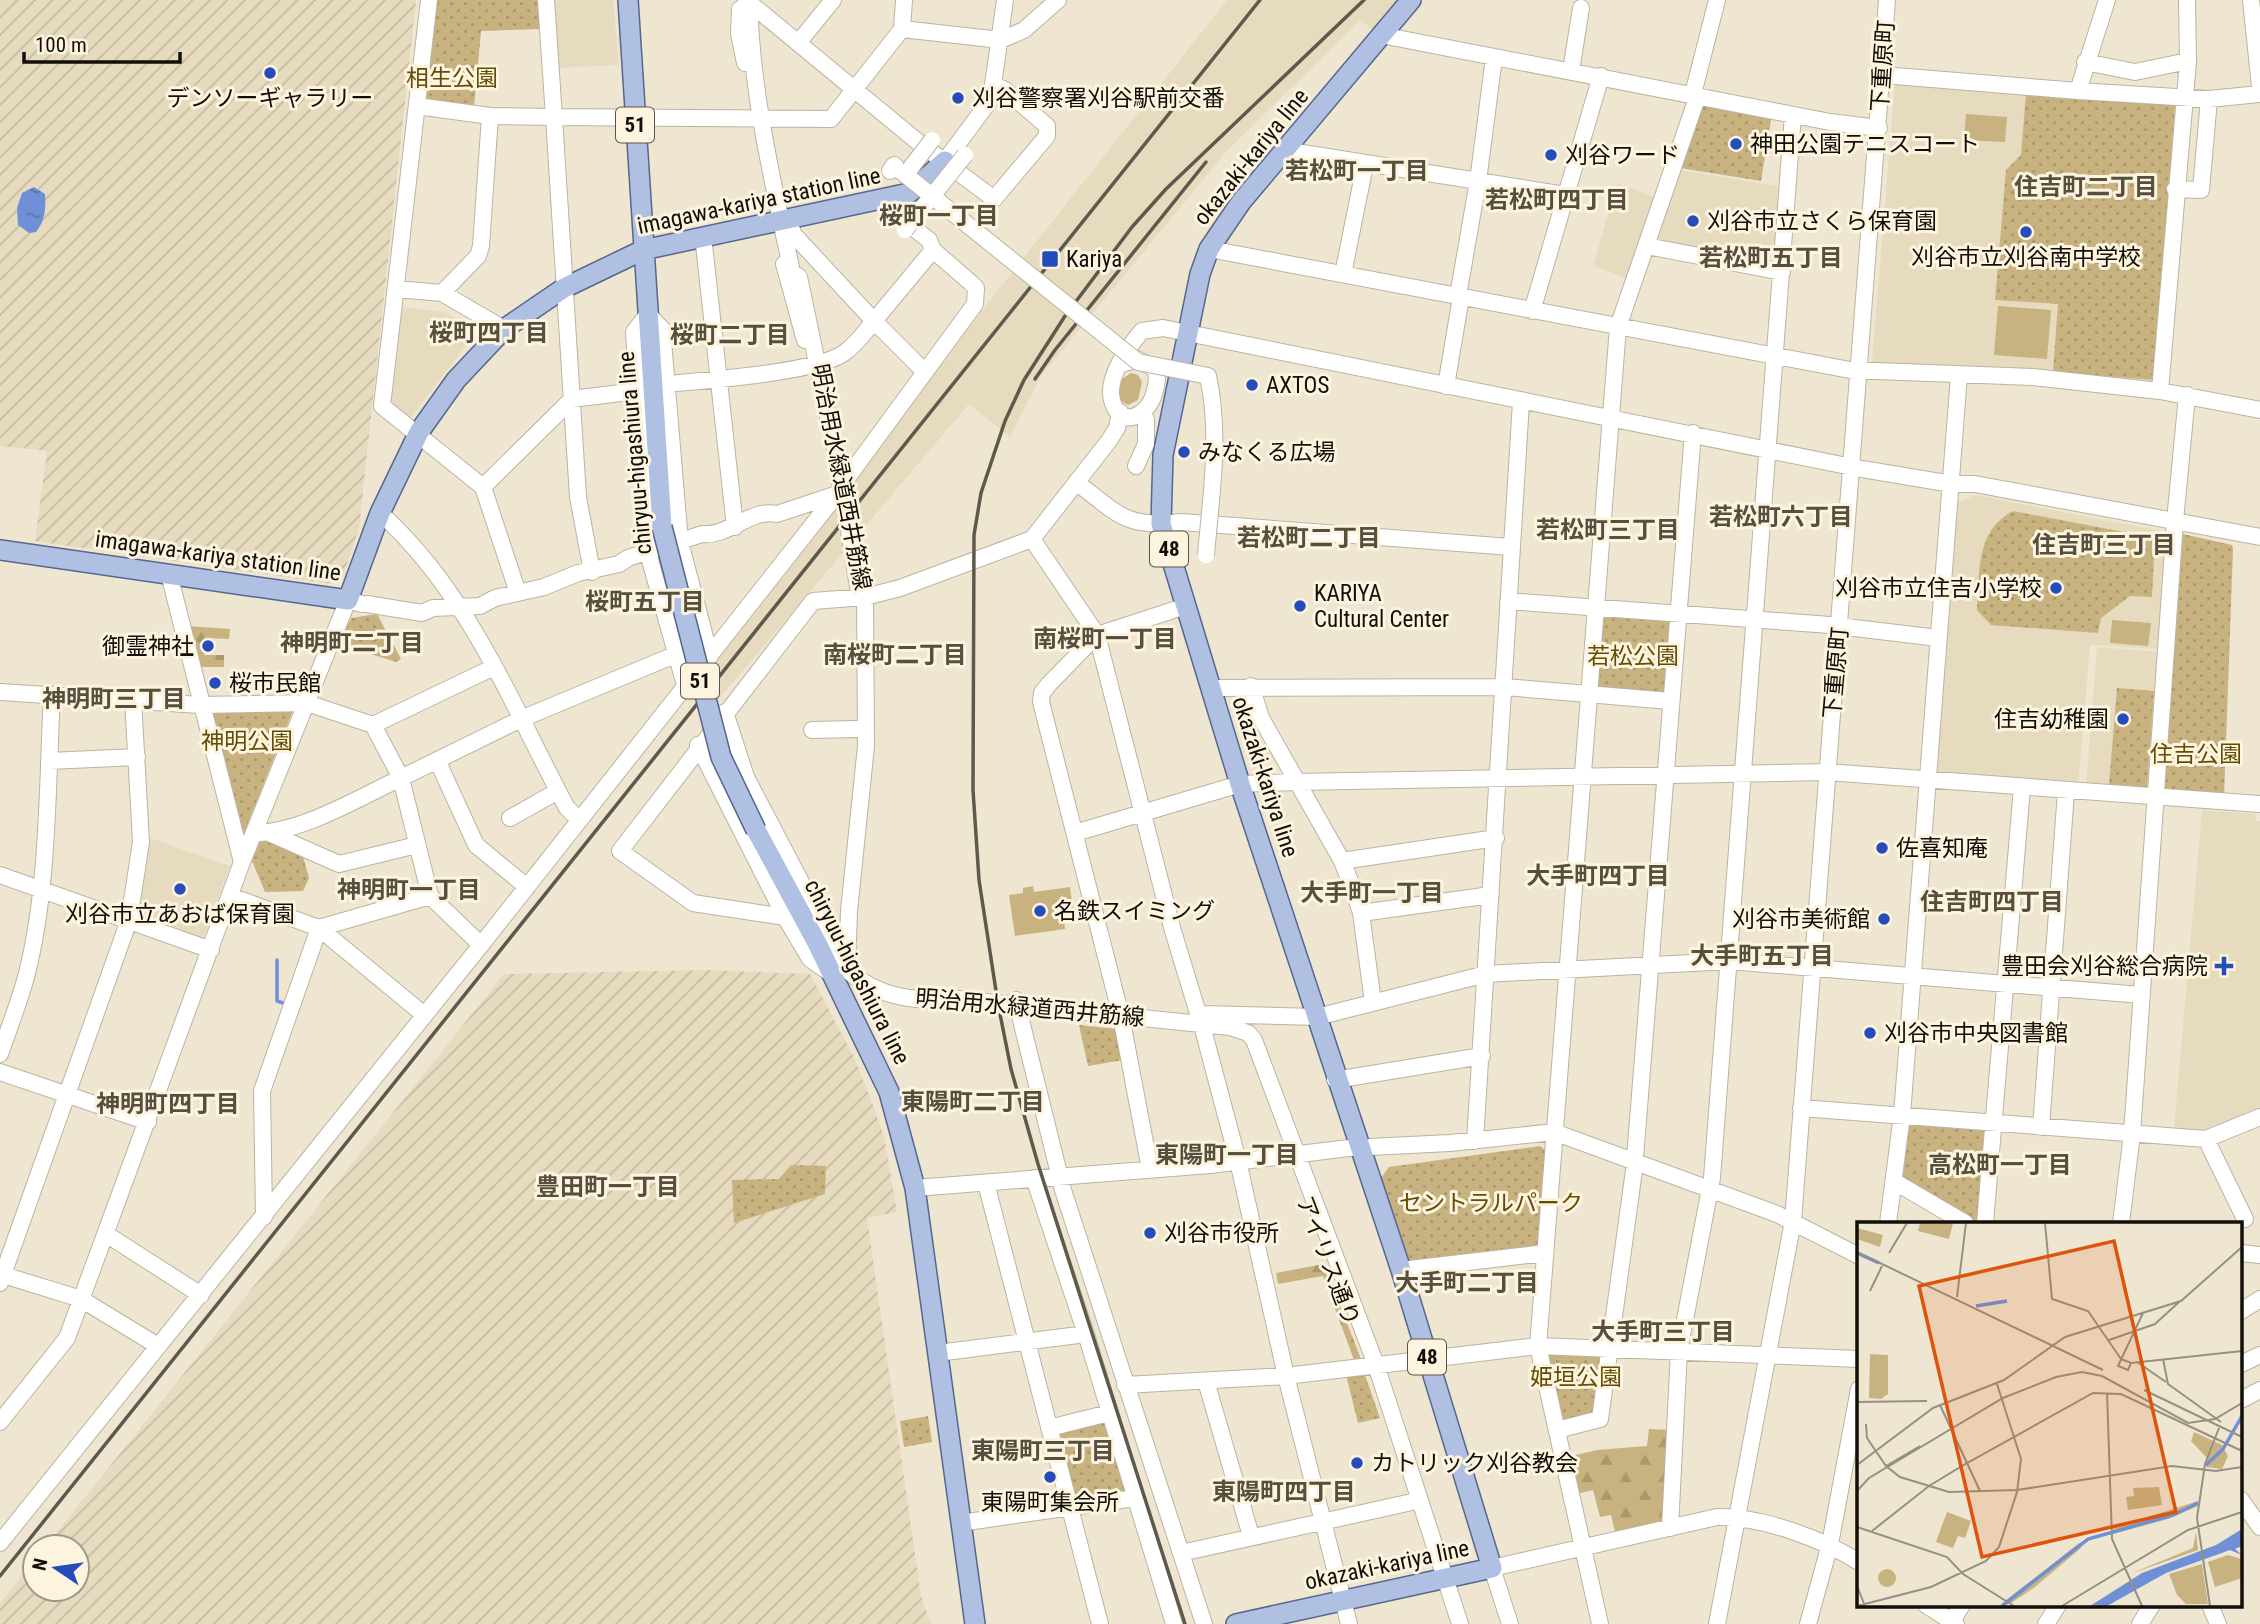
<svg xmlns="http://www.w3.org/2000/svg" width="2260" height="1624" font-family="'Roboto Condensed','Noto Sans JP',sans-serif">
  <style>
    .built { fill: #e7dbbf }
    .industrial { fill: url(#industrial-furrows) }
    .grass { fill: #c7b280 }
    .forest { fill: url(#forest-firs) }
    .park { fill: url(#park-dots) }
    .water { fill: url(#water-ripples) }
    .lines { fill: none; stroke-linecap: round; stroke-linejoin: round }
    .stream { stroke: #6f90d7; stroke-width: 3.5 }
    .minor-casing { stroke: #bcb3a0; stroke-width: 18 }
    .major-casing { stroke: #56678b; stroke-width: 22 }
    .minor { stroke: #fff; stroke-width: 16 }
    .major { stroke: #afc0e3; stroke-width: 19 }
    .rail { stroke: #5e594d; stroke-width: 3.5 }
    .minor-bridge-casing { stroke: #bcb3a0; stroke-width: 18; stroke-linecap: butt }
    .major-bridge-casing { stroke: #56678b; stroke-width: 22; stroke-linecap: butt }
    .minor-bridge { stroke: #fff; stroke-width: 16 }
    .major-bridge { stroke: #afc0e3; stroke-width: 19 }
    .poi-dot { fill: #244dbb; stroke: #fcf4df; stroke-width: 2.5 }
    .labels { text-anchor: middle; dominant-baseline: central; stroke-width: 6; stroke-linejoin: round; paint-order: stroke }
    .shield { fill: #fcf4df; stroke: #585448; stroke-width: 2 }
    .shield-label { font-size: 21px; font-weight: bold; fill: #120f08 }
    .street-label { font-size: 23px; fill: #120f08; stroke: #fcf4df }
    .park-label { font-size: 23px; fill: #634c03; stroke: #fcf4df }
    .poi-label { font-size: 23px; fill: #120f08; stroke: #fcf4df; text-anchor: start }
    .neighbourhood-label { font-size: 24px; font-weight: bold; fill: #574f3e; stroke: #fcf4df }
    .inset-river { fill: none; stroke: #6f90d7; stroke-width: 3.5 }
    .inset-road { fill: none; stroke: #979081; stroke-width: 2 }
    .view { fill: #dd550c; fill-opacity: 0.15; stroke: #dd550c; stroke-width: 3.5 }
    .inset-edge { fill: none; stroke: #120f08; stroke-width: 3.5 }
  </style>
  <defs>
    <pattern id="industrial-furrows" width="10" height="10" patternUnits="userSpaceOnUse" patternTransform="scale(1.75)"><rect width="10" height="10" fill="#e7dbbf"/><path d="M-1 1l2-2M0 10L10 0M9 11l2-2" fill="none" stroke="#c5bba3"/></pattern>
    <pattern id="forest-firs" width="22" height="20" patternUnits="userSpaceOnUse" patternTransform="scale(1.75)"><rect width="22" height="20" fill="#c7b280"/><path d="M5 1l3.5 6h-7zM16 11l3.5 6h-7z" fill="#aa986d"/></pattern>
    <pattern id="park-dots" width="8" height="8" patternUnits="userSpaceOnUse" patternTransform="scale(1.75)"><rect width="8" height="8" fill="#c7b280"/><path d="M2 2h.1M6 6h.1" fill="none" stroke="#aa986d" stroke-width="1.8" stroke-linecap="round"/></pattern>
    <pattern id="water-ripples" width="26" height="14" patternUnits="userSpaceOnUse" patternTransform="scale(1.75)"><rect width="26" height="14" fill="#6f90d7"/><path d="M2 4q2-2 4 0t4 0M15 11q2-2 4 0t4 0" fill="none" stroke="#5a74ac"/></pattern>
  </defs>
  <rect width="100%" height="100%" fill="#efe6d2"/>
  <path class="built" d="M551,0H613L619,65L555,68Z
    M1227,0H1398L1373,30L1360,20L1226,152L1041,376L1010,437L969,404L718,700L710,668L830,515L973,322Z
    M1895,82L2178,102L2157,383L1872,362Z
    M1680,170L1782,187L1777,266L1644,240L1630,279L1593,266L1617,183L1666,201Z
    M400,307L446,312L476,333L411,417H406L390,401Z
    M1975,495L2167,532L2160,649L2090,645L2078,788L1934,777L1956,503Z
    M2097,647L2159,652L2149,790L2086,786Z
    M2202,810L2256,814V821H2260V1110L2206,1131L2174,1128Z
    M147,837L230,866L203,940L137,917Z"/>
  <path class="industrial" d="M0,0H416L359,528L342,579L333,584L35,541L47,451L0,446Z
    M703,970L810,974L854,1057L871,1100L884,1137L897,1212L867,1218L921,1596L931,1624H0V1603L35,1560V1589H77V1547H45L504,974Z"/>
  <path class="grass" d="M1966,114L2007,117L2005,142L1964,140Z
    M1998,306L2051,310L2047,359L1994,355Z
    M1131,373L1138,375L1142,382L1138,400L1128,405L1121,401L1118,393L1122,379Z
    M2112,620L2151,623L2148,646L2110,643Z
    M1033,886L1034,892L1070,887L1073,910L1063,912L1065,929L1015,936L1009,895L1023,893V888Z"/>
  <path class="forest" d="M187,626L230,629L229,639L205,638L204,655H224V667H196Z
    M1324,1264L1361,1359L1354,1360L1323,1276L1278,1284L1276,1273Z
    M1649,1429L1670,1430L1664,1521L1615,1532L1611,1515L1600,1517L1593,1490L1577,1494L1568,1457L1597,1450L1647,1446Z"/>
  <path class="park" d="M436,0H540L542,29L481,31L474,108L425,100Z
    M2026,94L2175,105L2155,380L2053,372L2058,304L1995,300L2006,170L2021,155Z
    M1704,100L1772,114L1761,181L1680,168Z
    M2013,511L2155,538L2152,597L2130,596L2101,618L2098,633L1991,625L1977,610C1980,572 1975,531 2013,511Z
    M2183,534L2232,545L2233,549L2224,797L2164,792Z
    M377,614L401,659L396,662L339,644L351,618Z
    M1601,616L1671,621L1665,698L1595,692Z
    M2117,688L2154,691L2147,789L2109,786Z
    M294,708L244,833L240,832L206,710Z
    M267,839L302,853L309,878L303,891L265,892L252,861L259,842Z
    M1079,1025L1117,1029L1123,1060L1088,1066Z
    M1907,1120L1989,1127L1980,1223L1901,1182Z
    M1540,1146L1546,1151L1540,1248L1408,1263L1381,1178L1389,1167Z
    M791,1165L826,1166L825,1194L734,1223L732,1180L779,1179Z
    M1545,1352L1604,1353L1595,1415L1562,1422Z
    M1364,1372L1380,1418L1358,1423L1346,1375Z
    M928,1416L932,1442L904,1447L900,1421Z
    M1105,1417L1130,1495L1073,1502L1054,1431Z"/>
  <path class="water" d="M34,187L45,194C46,208 45,221 36,232L29,233L18,225L17,208L22,193Z"/>
  <g class="lines">
    <path class="stream" d="M277,960V1001L286,1004
      M954,1007L966,1008"/>
    <g class="minor-casing">
      <path id="minor" d="M429,0L382,406L483,487L518,593
        M746,0L918,142L994,199L1047,136V126L1005,90L994,85
        M749,0C751,91 773,183 792,272L799,277L840,473L844,475L846,485L843,492L858,587L865,590L866,746L849,911L847,970C879,998 916,1002 958,999L1230,1027L1248,1033L1254,1040L1376,1365L1460,1624
        M2107,0L2078,91L2209,99L2260,94
        M2251,0L2260,87
        M740,9L739,34L745,63
        M902,29L1001,40L1024,30L1058,0
        M1381,35L1830,122L1879,128
        M798,43L833,0
        M1494,58L1478,181L1565,195
        M2085,62L2135,72L2188,61
        M1571,71L1581,8
        M1883,75L2078,91
        M1693,94L1717,0
        M417,106L490,116
        M1284,150L1478,181L1458,296
        M945,161L991,99L1005,0
        M890,171L894,165L902,172
        M2175,189L2201,190L2209,99
        M703,236L735,527
        M1647,246L1782,272
        M1209,249L1850,370L2033,377L2160,391L2260,410
        M784,264L805,340
        M1343,274L1365,165
        M397,289L442,293L504,329
        M442,293L478,256L481,246L490,116L554,117L546,0
        M1532,311L1601,76
        M1119,365L1137,359L1155,369C1158,377 1157,382 1155,390C1150,416 1120,431 1112,400C1106,378 1128,347 1142,331L1163,328L1862,469L1952,484H1975L2260,537
        M925,372L874,321L933,250
        M668,384C707,380 815,373 844,353C856,345 865,332 874,321L794,235L788,220
        M1446,386L1461,297
        M2160,391L2188,61L2187,0
        M1136,466L1146,444V419
        M1076,482C1118,514 1126,529 1181,522L1511,547
        M840,483L845,481L975,304L976,288L971,283L933,250L929,240L879,201
        M483,487L572,399L637,391
        M380,513C468,591 513,707 567,808L580,820
        M1032,539L1097,635L1186,606
        M592,572L578,497L554,117L831,119L902,29L904,0
        M169,574L242,862
        M1508,601L1830,625L1938,638
        M367,604L422,613L433,608L480,606L495,598L544,587L578,573L619,564L628,558L702,534C729,537 750,508 777,514L837,494
        M685,685L648,553L634,332L648,314L662,329L680,542L710,656
        M1251,686L1261,718L1342,861L1354,891L1361,913L1373,1002
        M1211,688L1505,687L1670,701
        M0,692L200,705L307,703L373,725L401,778L521,719L677,654
        M725,712L746,777L837,951
        M373,725L494,667
        M812,730L857,729
        M698,745L785,917L810,959L830,973L841,930
        M437,760L476,845L527,887
        M49,761L137,757
        M510,818L558,791
        M254,833C301,833 358,798 401,778L430,896L319,928
        M269,833L339,864L417,845
        M1075,833L1240,784L1296,782L1827,772L2260,804
        M1342,861L1496,838
        M0,875L211,950
        M230,896L319,928L262,1091L264,1217
        M430,896L481,945
        M1361,913L1491,895
        M785,917L693,903L620,851L813,601L865,597L900,588L1032,539L1108,442L1117,428L1120,412
        M319,928L423,1014
        M1016,1000L1063,1190L1204,1624
        M1202,1014L1317,1017L1486,974L1729,961L2141,995
        M0,1054C9,1028 19,1003 26,977C49,889 47,786 52,695
        M0,1072L148,1122
        M1335,1080L1482,1056
        M1801,1108L2206,1139L2260,1117
        M2041,1127L2066,792
        M2206,1139L2245,1219
        M1475,1141L1521,402
        M1150,1169L1121,1016L1041,702L1042,693L1049,684L1097,635L1173,931L1204,1033L1238,1161L1286,1376L1349,1624
        M1034,1178L1086,1334L1174,1624
        M1895,1182L1965,1223
        M986,1183L1100,1624
        M915,1188L1210,1165L1349,1148L1450,1143L1554,1132L1777,1214L1859,1256
        M1888,1223L1902,1115L1959,375
        M1985,1223L2022,788
        M2121,1223L2132,1134L2175,521L2187,395
        M106,1234L201,1295
        M2241,1253L2260,1255
        M1401,1270L1545,1253
        M0,1274L81,1299L158,1346
        M0,1283L129,920L141,842L133,699
        M2241,1311L2260,1299
        M938,1353L1086,1334
        M2241,1364L2260,1355
        M1206,1381L1251,1536
        M1125,1385L1286,1376L1538,1346L1859,1359
        M2241,1400L2260,1390
        M0,1422L67,1338L242,862L348,600L362,604
        M1049,1428L1109,1413
        M1557,1430L1600,1419L1634,1170L1693,433
        M2241,1500L2260,1527
        M960,1523L1135,1498
        M1670,1528L1679,1351L1712,1178L1793,115
        M0,1543L481,945L837,494
        M1181,1553L1412,1502
        M1926,1605L1956,1624
        M2210,1605L2218,1624
        M1510,1624L1492,1568L1717,1517C1761,1516 1822,1539 1859,1562
        M1600,1624L1538,1346L1618,327L1698,95
        M1717,1624L1793,1221L1887,0
        M1808,1624L1830,1544L1859,1389
        M1950,1624L1962,1605
        M2046,1624L2058,1605
        M2140,1624L2152,1605"/>
    </g>
    <g class="major-casing">
      <path id="major" d="M628,0L662,527
        M0,550L348,600L380,513L419,432L456,380L504,329L564,288L643,250L909,193L945,161
        M756,830L817,943L889,1092L915,1188L975,1624
        M1236,1624L1492,1568L1401,1270L1240,784L1161,524L1163,455L1200,274L1209,249L1241,202L1411,0"/>
    </g>
    <use href="#minor" class="minor"/>
    <use href="#major" class="major"/>
    <path class="rail" d="M1035,379L1055,350L1206,162
      M0,1576L1260,0
      M1185,1624L1038,1164L1011,1069L998,1004L979,880L973,790L974,535L981,493L1005,421L1024,380L1065,316L1132,227L1166,189L1364,0"/>
    <g class="minor-bridge-casing">
      <path id="minor-bridge" d="M902,172L1138,362L1208,376C1221,436 1211,495 1206,555
        M906,174L932,140
        M905,230L965,155"/>
    </g>
    <g class="major-bridge-casing">
      <path id="major-bridge" d="M662,527L721,757L756,830"/>
    </g>
    <use href="#minor-bridge" class="minor-bridge"/>
    <use href="#major-bridge" class="major-bridge"/>
  </g>
  <g class="poi-dot">
    <circle cx="270" cy="73" r="7"/>
    <circle cx="958" cy="98" r="7"/>
    <circle cx="1736" cy="144" r="7"/>
    <circle cx="1551" cy="155" r="7"/>
    <circle cx="1693" cy="221" r="7"/>
    <circle cx="2026" cy="232" r="7"/>
    <rect x="1041" y="250" width="18" height="18" rx="3.5"/>
    <circle cx="1252" cy="385" r="7"/>
    <circle cx="1184" cy="452" r="7"/>
    <circle cx="2056" cy="588" r="7"/>
    <circle cx="1300" cy="606" r="7"/>
    <circle cx="208" cy="646" r="7"/>
    <circle cx="215" cy="683" r="7"/>
    <circle cx="2123" cy="719" r="7"/>
    <circle cx="1882" cy="848" r="7"/>
    <circle cx="180" cy="889" r="7"/>
    <circle cx="1040" cy="911" r="7"/>
    <circle cx="1884" cy="919" r="7"/>
    <path d="M2220.5 955.5h7v7h7v7h-7v7h-7v-7h-7v-7h7z"/>
    <circle cx="1870" cy="1033" r="7"/>
    <circle cx="1150" cy="1233" r="7"/>
    <circle cx="1357" cy="1463" r="7"/>
    <circle cx="1050" cy="1477" r="7"/>
  </g>
  <g class="labels">
    <g class="shield">
      <rect x="616" y="107.5" width="38" height="35" rx="5"/>
      <rect x="1150" y="531.5" width="38" height="35" rx="5"/>
      <rect x="681" y="663.5" width="38" height="35" rx="5"/>
      <rect x="1408" y="1339.5" width="38" height="35" rx="5"/>
    </g>
    <g class="shield-label">
      <text x="635" y="125">51</text>
      <text x="1169" y="549">48</text>
      <text x="700" y="681">51</text>
      <text x="1427" y="1357">48</text>
    </g>
    <g class="street-label">
      <text transform="translate(1883 66) rotate(-86)">下重原町</text>
      <text transform="translate(1251 157) rotate(-51)">okazaki-kariya line</text>
      <text transform="translate(759 201) rotate(-12)">imagawa-kariya station line</text>
      <text transform="translate(635 453) rotate(-95)">chiryuu-higashiura line</text>
      <text transform="translate(841 477) rotate(79)">明治用水緑道西井筋線</text>
      <text transform="translate(218 556) rotate(8)">imagawa-kariya station line</text>
      <text transform="translate(1836 673) rotate(-85)">下重原町</text>
      <text transform="translate(1265 777) rotate(72)">okazaki-kariya line</text>
      <text transform="translate(857 972) rotate(63)">chiryuu-higashiura line</text>
      <text transform="translate(1030 1008) rotate(5)">明治用水緑道西井筋線</text>
      <text transform="translate(1328 1261) rotate(69)">アイリス通り</text>
      <text transform="translate(1387 1565) rotate(-12)">okazaki-kariya line</text>
    </g>
    <g class="park-label">
      <text x="452" y="78">相生公園</text>
      <text x="1633" y="656">若松公園</text>
      <text x="247" y="741">神明公園</text>
      <text x="2196" y="754">住吉公園</text>
      <text x="1491" y="1203">セントラルパーク</text>
      <text x="1576" y="1377">姫垣公園</text>
    </g>
    <g class="poi-label">
      <text x="270" y="98" text-anchor="middle">デンソーギャラリー</text>
      <text x="972" y="98">刈谷警察署刈谷駅前交番</text>
      <text x="1750" y="144">神田公園テニスコート</text>
      <text x="1565" y="155">刈谷ワード</text>
      <text x="1707" y="221">刈谷市立さくら保育園</text>
      <text x="2026" y="257" text-anchor="middle">刈谷市立刈谷南中学校</text>
      <text x="1066" y="259">Kariya</text>
      <text x="1266" y="385">AXTOS</text>
      <text x="1198" y="452">みなくる広場</text>
      <text x="2042" y="588" text-anchor="end">刈谷市立住吉小学校</text>
      <text x="1314" y="593">KARIYA<tspan x="1314" dy="26">Cultural Center</tspan></text>
      <text x="194" y="646" text-anchor="end">御霊神社</text>
      <text x="229" y="683">桜市民館</text>
      <text x="2109" y="719" text-anchor="end">住吉幼稚園</text>
      <text x="1896" y="848">佐喜知庵</text>
      <text x="1054" y="911">名鉄スイミング</text>
      <text x="180" y="914" text-anchor="middle">刈谷市立あおば保育園</text>
      <text x="1870" y="919" text-anchor="end">刈谷市美術館</text>
      <text x="2208" y="966" text-anchor="end">豊田会刈谷総合病院</text>
      <text x="1884" y="1033">刈谷市中央図書館</text>
      <text x="1164" y="1233">刈谷市役所</text>
      <text x="1371" y="1463">カトリック刈谷教会</text>
      <text x="1050" y="1502" text-anchor="middle">東陽町集会所</text>
    </g>
    <g class="neighbourhood-label">
      <text x="1357" y="171">若松町一丁目</text>
      <text x="2086" y="187">住吉町二丁目</text>
      <text x="1557" y="200">若松町四丁目</text>
      <text x="939" y="216">桜町一丁目</text>
      <text x="1771" y="258">若松町五丁目</text>
      <text x="489" y="333">桜町四丁目</text>
      <text x="730" y="335">桜町二丁目</text>
      <text x="1781" y="517">若松町六丁目</text>
      <text x="1608" y="530">若松町三丁目</text>
      <text x="1309" y="538">若松町二丁目</text>
      <text x="2104" y="545">住吉町三丁目</text>
      <text x="645" y="602">桜町五丁目</text>
      <text x="1105" y="639">南桜町一丁目</text>
      <text x="352" y="643">神明町二丁目</text>
      <text x="895" y="655">南桜町二丁目</text>
      <text x="114" y="699">神明町三丁目</text>
      <text x="1598" y="876">大手町四丁目</text>
      <text x="409" y="890">神明町一丁目</text>
      <text x="1372" y="893">大手町一丁目</text>
      <text x="1992" y="902">住吉町四丁目</text>
      <text x="1762" y="956">大手町五丁目</text>
      <text x="973" y="1102">東陽町二丁目</text>
      <text x="168" y="1104">神明町四丁目</text>
      <text x="1227" y="1155">東陽町一丁目</text>
      <text x="2000" y="1165">高松町一丁目</text>
      <text x="608" y="1187">豊田町一丁目</text>
      <text x="1467" y="1283">大手町二丁目</text>
      <text x="1663" y="1332">大手町三丁目</text>
      <text x="1043" y="1451">東陽町三丁目</text>
      <text x="1284" y="1492">東陽町四丁目</text>
    </g>
  </g>
  <g transform="translate(1857 1222)">
    <rect width="385" height="385" fill="#efe6d2"/>
    <path d="M339,310L341,328L273,352L336,326ZM371,333L385,337V356L358,365L351,340Z" fill="#c7b280"/>
    <path d="M341,279V284L311,297L256,312V306ZM222,321L224,326L178,365L154,381L149,378Z" fill="#c7b280"/>
    <path d="M63,1H96L92,17L61,9ZM0,6L26,13L23,25L0,17ZM13,132L31,133V172L24,177L12,176ZM337,210L365,223L371,234L365,247L349,245L351,237L334,219ZM302,265L305,283L271,288L269,275L277,274L276,266ZM90,290L114,299L108,316L101,314L96,326L79,320ZM345,342L351,382H329L320,373L312,352ZM21 356a9 9 0 1 1 18 0a9 9 0 1 1-18 0Z" fill="#c7b280"/>
    <path d="M385,307V324L378,327L385,333L373,328L309,351L250,384H233L285,351L359,323Z" fill="#6f90d7"/>
    <path class="inset-river" d="M0,31L22,41M119,84L150,79M349,243L366,227L385,194M145,384L231,317L316,293L341,281"/>
    <path class="inset-road" d="M188,1L195,77L231,89L264,137M0,30L246,148M32,31L50,1M13,69L25,44M100,75L109,1M252,118L298,102L322,80M264,137L274,141L385,129M306,137L311,162L364,200M280,140L309,160M274,141L271,148L261,144L286,91M287,168L385,215M250,171L255,317L285,384M0,180L70,179M83,183L110,241L236,171L264,172L385,229M9,202L10,216L29,244L43,255L92,270L160,268L315,244L359,249L385,245M0,243L76,186L147,158L208,115L324,79L385,25M29,244L63,224M0,269L12,256L146,176L199,155L225,150L245,154L331,201L358,197L385,181M0,305L90,335L106,352L157,384M15,309L72,264L110,241L123,269M0,364L8,384M0,384L74,365L129,339L142,325L160,270L164,237L140,162M205,384L331,308L385,290M353,384L340,296L348,242L362,206"/>
    <path class="view" d="M257,19L319,290L125,335L62,64Z"/>
    <rect width="385" height="385" class="inset-edge"/>
  </g>
  <g transform="translate(56 1568) rotate(283)"><circle r="33" fill="#fcf4df" stroke="#9e9889" stroke-width="2"/>
  <path d="M0-5L12 26L0 18L-12 26Z" fill="#244dbb"/>
  <text y="-10" font-size="19" font-weight="bold" text-anchor="middle" fill="#120f08">N</text>
  </g>
  <path d="M24 52v10h156v-10" fill="none" stroke="#120f08" stroke-width="3.5"/>
  <text x="35" y="52" font-size="21" fill="#120f08" stroke="#fcf4df" stroke-width="5" paint-order="stroke">100 m</text>
</svg>
